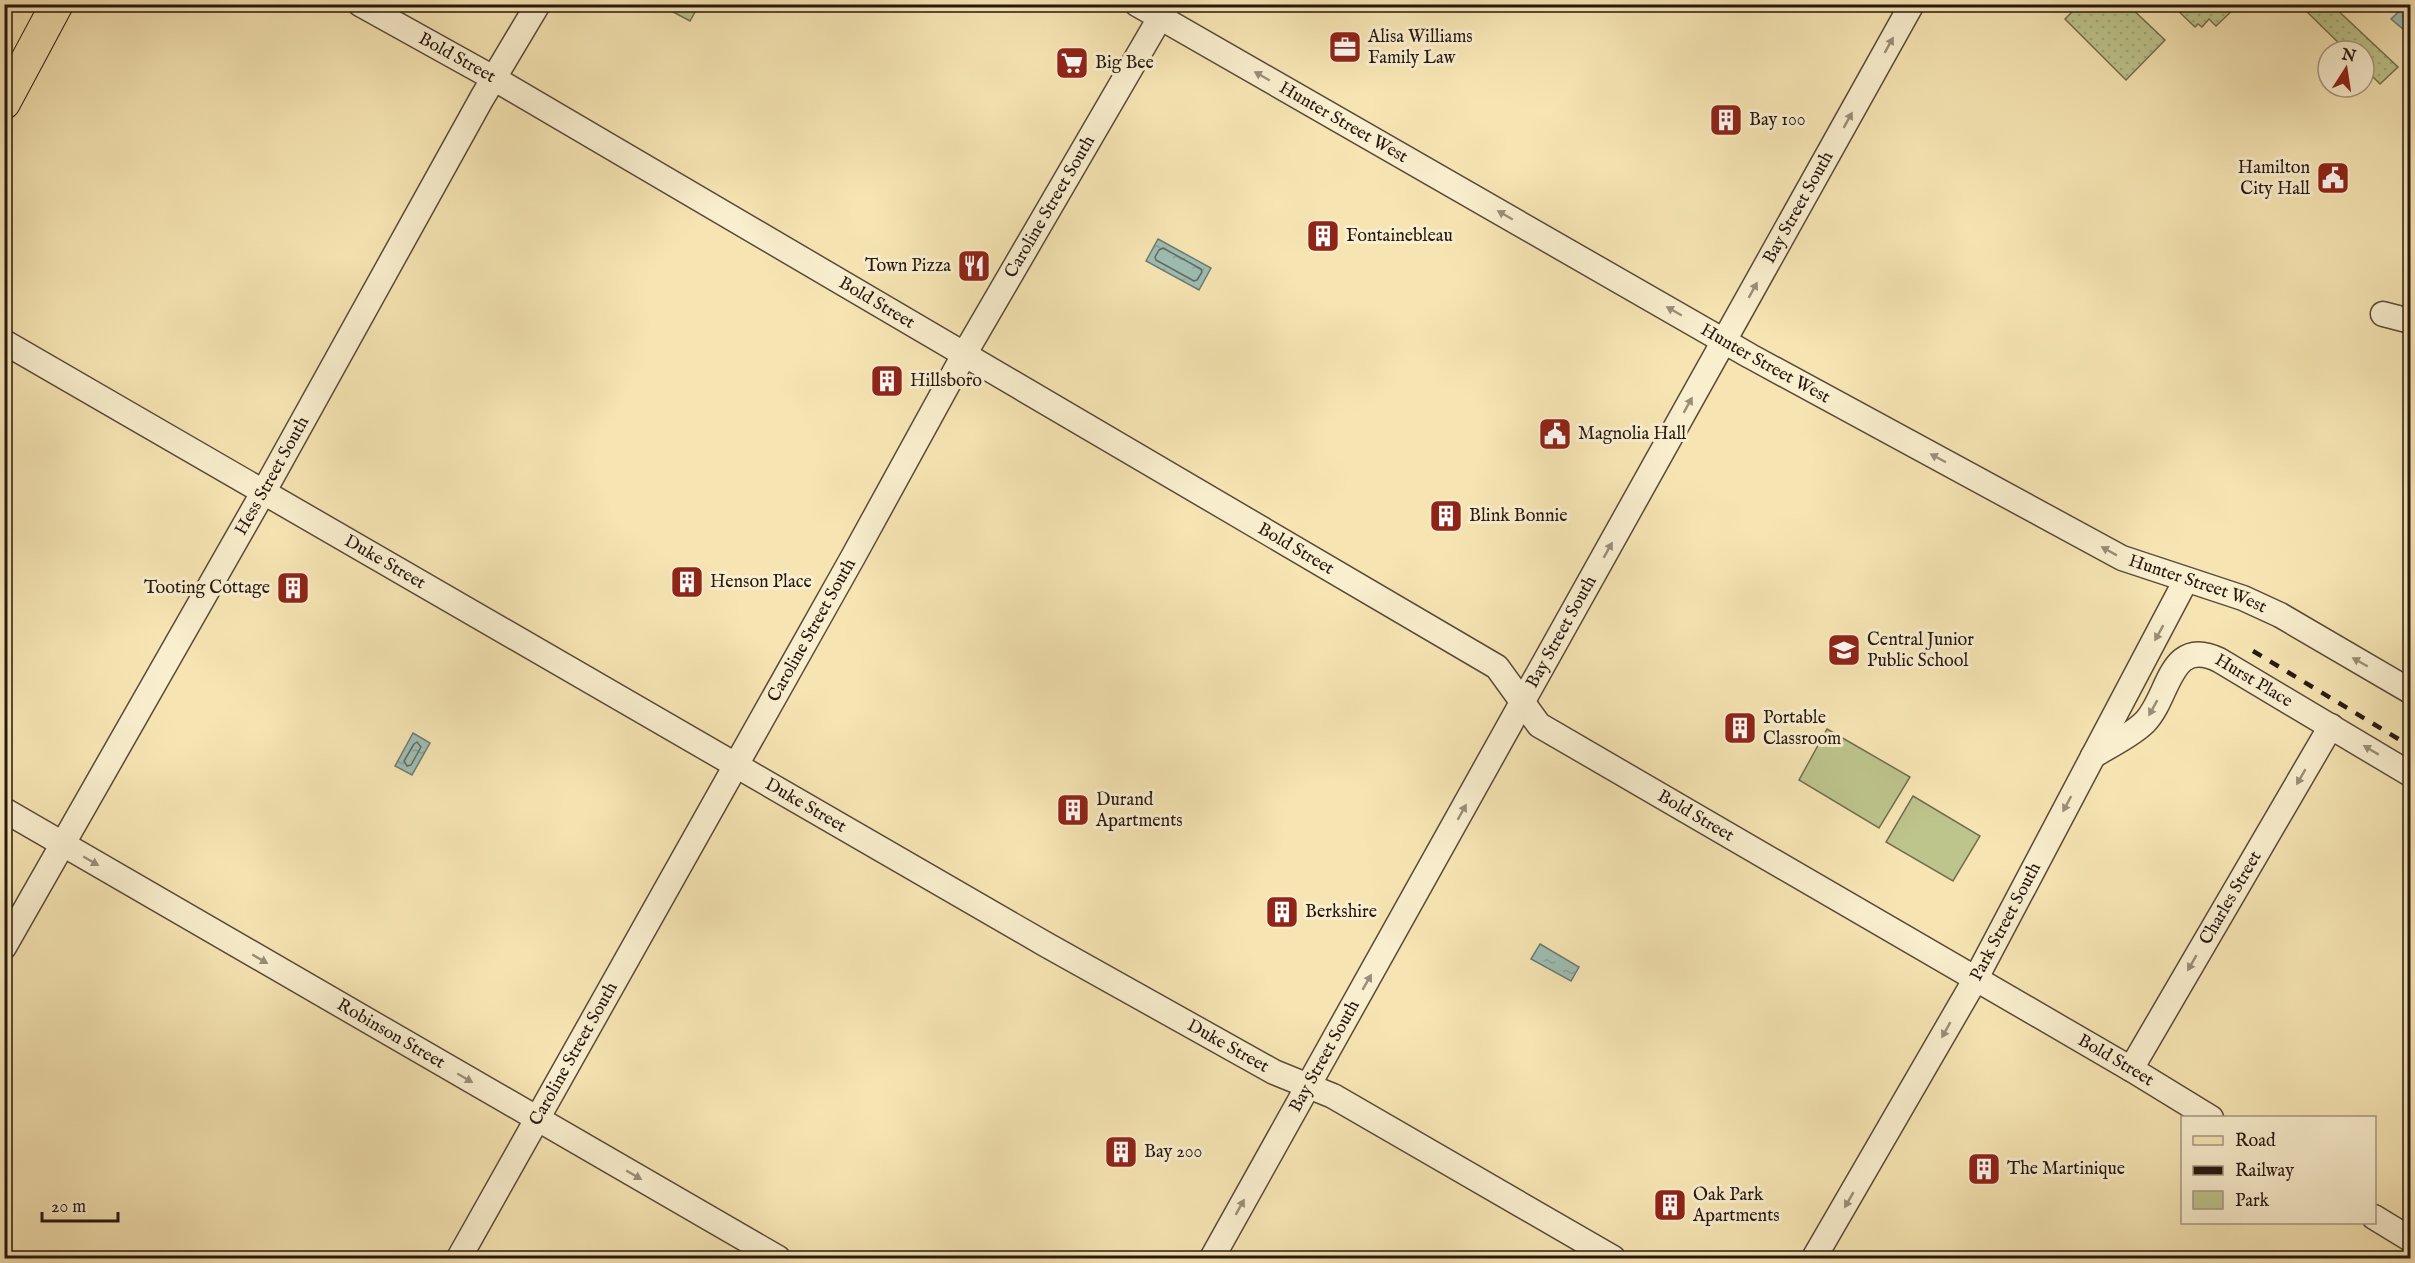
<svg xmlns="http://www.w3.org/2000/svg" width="2415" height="1263" font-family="'IM FELL English',serif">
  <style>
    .grass { fill: url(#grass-dots); stroke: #726e4e; stroke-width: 1.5 }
    .green { fill: #bdc48c; stroke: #726e4e; stroke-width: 1.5 }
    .water { fill: url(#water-ripples); stroke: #6e7b73; stroke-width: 1.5 }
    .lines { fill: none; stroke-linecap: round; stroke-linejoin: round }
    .shore { stroke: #626a62; stroke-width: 1.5 }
    .minor-casing { stroke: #5a4a3a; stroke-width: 27 }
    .major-casing { stroke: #261711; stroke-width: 34 }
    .minor { stroke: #f9eece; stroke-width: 24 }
    .major { stroke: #f6e5b3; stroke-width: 32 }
    .rail { stroke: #261711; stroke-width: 4.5; stroke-dasharray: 10 10; stroke-linecap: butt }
    .oneway { fill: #9a8d79 }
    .labels { text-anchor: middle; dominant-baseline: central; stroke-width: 6; stroke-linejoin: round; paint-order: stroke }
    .poi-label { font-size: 18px; fill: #261711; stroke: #f9eece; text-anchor: start }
    .street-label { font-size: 18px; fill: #261711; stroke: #f9eece }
  </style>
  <defs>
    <pattern id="grass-dots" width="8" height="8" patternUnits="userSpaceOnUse" patternTransform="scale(1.5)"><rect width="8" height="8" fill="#bdc48c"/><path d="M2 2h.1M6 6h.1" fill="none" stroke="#a2a878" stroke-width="1.8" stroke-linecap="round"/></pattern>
    <pattern id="water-ripples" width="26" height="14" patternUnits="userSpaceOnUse" patternTransform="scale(1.5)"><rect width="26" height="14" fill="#9ebeb4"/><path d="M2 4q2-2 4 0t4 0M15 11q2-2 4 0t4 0" fill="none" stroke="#88a39a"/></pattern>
  </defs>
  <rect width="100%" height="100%" fill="#f6e5b3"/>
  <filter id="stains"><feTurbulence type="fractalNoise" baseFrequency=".00333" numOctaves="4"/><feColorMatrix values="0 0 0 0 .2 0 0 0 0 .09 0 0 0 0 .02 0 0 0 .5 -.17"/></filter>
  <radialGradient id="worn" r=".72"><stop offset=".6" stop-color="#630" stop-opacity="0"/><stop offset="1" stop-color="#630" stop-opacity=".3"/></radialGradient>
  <path class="grass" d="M2079,5H2128L2165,40L2126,80L2065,19Z
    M2172,5H2238L2216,26L2209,19L2202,27L2198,24L2195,27Z
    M2300,5H2332L2398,67L2380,84L2364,68V51H2347Z"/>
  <path class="green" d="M660,5H699L690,21Z
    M1827,729L1910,777L1879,828L1799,780Z
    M1913,796L1980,836L1953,881L1886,842Z"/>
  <path class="water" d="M2406,5H2410V35L2391,19Z
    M1158,239L1211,268L1199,290L1146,261Z
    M413,733L430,743L412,775L395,766Z
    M1540,944L1579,967L1571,981L1531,959Z"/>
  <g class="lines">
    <path class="shore" d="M1163,248L1201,269L1202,272L1197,280L1194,281L1156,260L1155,257L1159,250Z
      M417,742L421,747L411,765L407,766L404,761L414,744Z"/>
    <g class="minor-casing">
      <g id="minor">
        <path id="s1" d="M360,4L495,79L1497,667L1539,725L2131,1069L2211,1118"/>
        <path id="s2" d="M1137,4L1750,356L2122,558L2243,598L2280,615L2410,691"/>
        <path d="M2383,314L2410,321"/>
        <path id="s3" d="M4,342L1045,944L1274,1072L1333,1096L1613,1258"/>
        <path id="s4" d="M2093,756C2110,745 2131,736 2145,722C2170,696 2169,636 2219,660L2410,774"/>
        <path id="s5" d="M4,810L778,1258"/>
        <path id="s6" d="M4,947L264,491L482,98L538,4"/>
        <path id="s7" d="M2131,1069L2331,726"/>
        <path d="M2374,1217L2410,1239"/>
        <path id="s8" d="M459,1258L853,557L965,353L1168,4"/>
        <path id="s9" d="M1212,1258L1912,4"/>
        <path id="s10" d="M1814,1258L1975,980L2186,580"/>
      </g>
    </g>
    <g class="major-casing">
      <path id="major" d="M4,103L57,4"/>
    </g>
    <use href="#minor" class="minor"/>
    <use href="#major" class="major"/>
    <path class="rail" d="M2253,651L2410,746"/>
  </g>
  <defs><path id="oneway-solid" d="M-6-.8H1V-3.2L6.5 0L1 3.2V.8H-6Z" transform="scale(1.5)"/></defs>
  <g class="oneway">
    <use href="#oneway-solid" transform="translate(1889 45) rotate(-61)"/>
    <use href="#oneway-solid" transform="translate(1262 76) rotate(-150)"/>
    <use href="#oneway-solid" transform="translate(1848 120) rotate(-61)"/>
    <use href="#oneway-solid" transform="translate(1505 215) rotate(-150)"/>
    <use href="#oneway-solid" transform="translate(1753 290) rotate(-61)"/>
    <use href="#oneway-solid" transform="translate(1674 311) rotate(-150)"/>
    <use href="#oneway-solid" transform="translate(1688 405) rotate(-61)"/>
    <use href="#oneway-solid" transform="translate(1938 458) rotate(-152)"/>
    <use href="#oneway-solid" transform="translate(1608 550) rotate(-61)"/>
    <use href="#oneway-solid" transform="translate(2109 551) rotate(-151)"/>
    <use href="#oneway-solid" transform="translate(2159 633) rotate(119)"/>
    <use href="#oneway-solid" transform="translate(2360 662) rotate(-150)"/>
    <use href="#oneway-solid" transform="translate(2153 708) rotate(119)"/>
    <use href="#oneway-solid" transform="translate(2371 750) rotate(-149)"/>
    <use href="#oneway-solid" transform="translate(2301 777) rotate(120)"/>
    <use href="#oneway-solid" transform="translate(2067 804) rotate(118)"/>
    <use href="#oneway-solid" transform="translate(1462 812) rotate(-61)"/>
    <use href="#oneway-solid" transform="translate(91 861) rotate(30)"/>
    <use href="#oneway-solid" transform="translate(260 959) rotate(30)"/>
    <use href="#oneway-solid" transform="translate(2192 963) rotate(120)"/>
    <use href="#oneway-solid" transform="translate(1367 982) rotate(-60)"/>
    <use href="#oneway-solid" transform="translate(1946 1030) rotate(119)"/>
    <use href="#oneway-solid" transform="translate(465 1078) rotate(30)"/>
    <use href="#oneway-solid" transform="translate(634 1175) rotate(30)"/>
    <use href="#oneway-solid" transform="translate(1849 1200) rotate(120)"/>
    <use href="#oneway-solid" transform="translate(1240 1207) rotate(-61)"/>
  </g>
  <defs>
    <g id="office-square" transform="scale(1.725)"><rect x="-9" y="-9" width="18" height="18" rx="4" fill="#8f2418" stroke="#f9eece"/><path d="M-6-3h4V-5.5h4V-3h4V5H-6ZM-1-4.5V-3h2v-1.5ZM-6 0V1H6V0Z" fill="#fff"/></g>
    <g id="supermarket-square" transform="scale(1.725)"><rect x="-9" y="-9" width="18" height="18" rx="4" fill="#8f2418" stroke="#f9eece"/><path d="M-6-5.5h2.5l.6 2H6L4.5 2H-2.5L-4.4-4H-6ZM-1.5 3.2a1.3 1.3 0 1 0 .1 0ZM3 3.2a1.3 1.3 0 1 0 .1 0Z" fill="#fff"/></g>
    <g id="building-square" transform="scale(1.725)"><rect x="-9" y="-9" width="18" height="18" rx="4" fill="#8f2418" stroke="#f9eece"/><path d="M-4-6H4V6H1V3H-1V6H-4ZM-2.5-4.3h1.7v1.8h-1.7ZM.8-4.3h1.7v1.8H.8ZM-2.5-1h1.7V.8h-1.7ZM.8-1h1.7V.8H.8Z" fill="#fff"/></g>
    <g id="civic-square" transform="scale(1.725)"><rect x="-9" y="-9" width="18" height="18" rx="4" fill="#8f2418" stroke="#f9eece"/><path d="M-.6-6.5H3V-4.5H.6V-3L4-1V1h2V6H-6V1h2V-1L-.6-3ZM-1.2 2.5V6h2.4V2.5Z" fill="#fff"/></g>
    <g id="restaurant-square" transform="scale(1.725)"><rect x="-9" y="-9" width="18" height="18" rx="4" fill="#8f2418" stroke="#f9eece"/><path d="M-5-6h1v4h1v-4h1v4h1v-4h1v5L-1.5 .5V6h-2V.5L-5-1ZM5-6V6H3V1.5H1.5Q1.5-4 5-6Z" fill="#fff"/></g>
    <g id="school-square" transform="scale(1.725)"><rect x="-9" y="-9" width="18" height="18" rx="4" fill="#8f2418" stroke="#f9eece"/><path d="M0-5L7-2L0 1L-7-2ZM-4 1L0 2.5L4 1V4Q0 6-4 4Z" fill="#fff"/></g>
  </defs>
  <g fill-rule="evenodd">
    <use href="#office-square" x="1345" y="47"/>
    <use href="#supermarket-square" x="1072" y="63"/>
    <use href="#building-square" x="1726" y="120"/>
    <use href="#civic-square" x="2333" y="178"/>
    <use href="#building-square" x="1323" y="236"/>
    <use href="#restaurant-square" x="974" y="266"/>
    <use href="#building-square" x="887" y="381"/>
    <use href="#civic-square" x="1555" y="434"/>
    <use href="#building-square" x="1446" y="516"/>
    <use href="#building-square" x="687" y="582"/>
    <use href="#building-square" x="293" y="588"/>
    <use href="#school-square" x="1844" y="650"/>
    <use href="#building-square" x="1740" y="728"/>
    <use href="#building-square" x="1073" y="810"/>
    <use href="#building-square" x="1282" y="912"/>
    <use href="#building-square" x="1121" y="1152"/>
    <use href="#building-square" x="1984" y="1169"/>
    <use href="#building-square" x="1670" y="1205"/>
  </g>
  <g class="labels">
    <g class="poi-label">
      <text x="1368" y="37">Alisa Williams<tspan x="1368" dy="21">Family Law</tspan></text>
      <text x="1095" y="63">Big Bee</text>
      <text x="1749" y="120">Bay 100</text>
      <text x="2310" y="168" text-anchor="end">Hamilton<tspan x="2310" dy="21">City Hall</tspan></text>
      <text x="1346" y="236">Fontainebleau</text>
      <text x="951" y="266" text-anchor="end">Town Pizza</text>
      <text x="910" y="381">Hillsboro</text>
      <text x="1578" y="434">Magnolia Hall</text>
      <text x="1469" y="516">Blink Bonnie</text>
      <text x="710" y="582">Henson Place</text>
      <text x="270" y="588" text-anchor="end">Tooting Cottage</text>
      <text x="1867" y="640">Central Junior<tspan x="1867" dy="21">Public School</tspan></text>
      <text x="1763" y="718">Portable<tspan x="1763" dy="21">Classroom</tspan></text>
      <text x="1096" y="800">Durand<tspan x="1096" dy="21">Apartments</tspan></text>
      <text x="1305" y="912">Berkshire</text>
      <text x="1144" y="1152">Bay 200</text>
      <text x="2007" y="1169">The Martinique</text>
      <text x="1693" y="1195">Oak Park<tspan x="1693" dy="21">Apartments</tspan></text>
    </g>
    <g class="street-label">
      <text stroke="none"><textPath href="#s1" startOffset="111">Bold Street</textPath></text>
      <text stroke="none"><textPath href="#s2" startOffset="238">Hunter Street West</textPath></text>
      <text stroke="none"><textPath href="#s8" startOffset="1206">Caroline Street South</textPath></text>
      <text stroke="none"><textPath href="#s9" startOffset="1203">Bay Street South</textPath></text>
      <text stroke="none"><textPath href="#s1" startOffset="597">Bold Street</textPath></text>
      <text stroke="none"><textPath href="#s2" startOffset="724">Hunter Street West</textPath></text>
      <text stroke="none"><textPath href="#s6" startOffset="542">Hess Street South</textPath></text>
      <text stroke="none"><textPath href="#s1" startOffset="1083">Bold Street</textPath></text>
      <text stroke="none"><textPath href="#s3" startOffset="440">Duke Street</textPath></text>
      <text stroke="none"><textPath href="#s2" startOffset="1210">Hunter Street West</textPath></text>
      <text stroke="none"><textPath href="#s8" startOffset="720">Caroline Street South</textPath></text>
      <text stroke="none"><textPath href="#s9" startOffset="717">Bay Street South</textPath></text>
      <text stroke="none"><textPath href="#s4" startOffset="214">Hurst Place</textPath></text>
      <text stroke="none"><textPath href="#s3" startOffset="926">Duke Street</textPath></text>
      <text stroke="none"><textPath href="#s1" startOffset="1569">Bold Street</textPath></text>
      <text stroke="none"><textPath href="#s7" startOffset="198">Charles Street</textPath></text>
      <text stroke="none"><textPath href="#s10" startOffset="387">Park Street South</textPath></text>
      <text stroke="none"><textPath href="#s5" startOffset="447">Robinson Street</textPath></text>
      <text stroke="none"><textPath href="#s3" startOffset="1412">Duke Street</textPath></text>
      <text stroke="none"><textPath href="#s8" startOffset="234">Caroline Street South</textPath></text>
      <text stroke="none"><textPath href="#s9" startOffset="231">Bay Street South</textPath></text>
      <text stroke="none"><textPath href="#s1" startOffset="2055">Bold Street</textPath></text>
    </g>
  </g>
  <rect width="2415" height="1263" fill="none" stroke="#f6e5b3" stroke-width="24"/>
  <rect x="6" y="6" width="2403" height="1251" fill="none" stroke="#261711" stroke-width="3"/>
  <rect x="12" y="12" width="2391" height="1239" fill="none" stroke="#261711" stroke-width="1.5"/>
  <rect x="2181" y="1116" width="195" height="108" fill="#f9eece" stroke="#a59882" stroke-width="1.5"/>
  <rect x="2193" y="1136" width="30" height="9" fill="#f6e5b3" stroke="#a59882" stroke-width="1.5"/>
  <text x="2235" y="1146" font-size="18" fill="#261711">Road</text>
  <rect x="2193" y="1166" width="30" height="9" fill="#261711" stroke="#a59882" stroke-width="1.5"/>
  <text x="2235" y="1176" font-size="18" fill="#261711">Railway</text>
  <rect x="2193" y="1191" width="30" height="18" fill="#bdc48c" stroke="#a59882" stroke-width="1.5"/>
  <text x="2235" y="1206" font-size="18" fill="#261711">Park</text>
  <g transform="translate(2346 69) rotate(12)"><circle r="28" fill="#f9eece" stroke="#a59882" stroke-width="1.5"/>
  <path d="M0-4.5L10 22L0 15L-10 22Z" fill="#8f2418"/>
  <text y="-9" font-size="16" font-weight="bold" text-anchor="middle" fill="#261711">N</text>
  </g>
  <path d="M42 1212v9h76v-9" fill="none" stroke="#261711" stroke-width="3"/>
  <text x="51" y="1212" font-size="18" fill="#261711" stroke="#f9eece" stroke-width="4.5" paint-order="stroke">20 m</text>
  <rect width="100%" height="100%" filter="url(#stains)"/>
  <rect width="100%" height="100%" fill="url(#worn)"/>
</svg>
